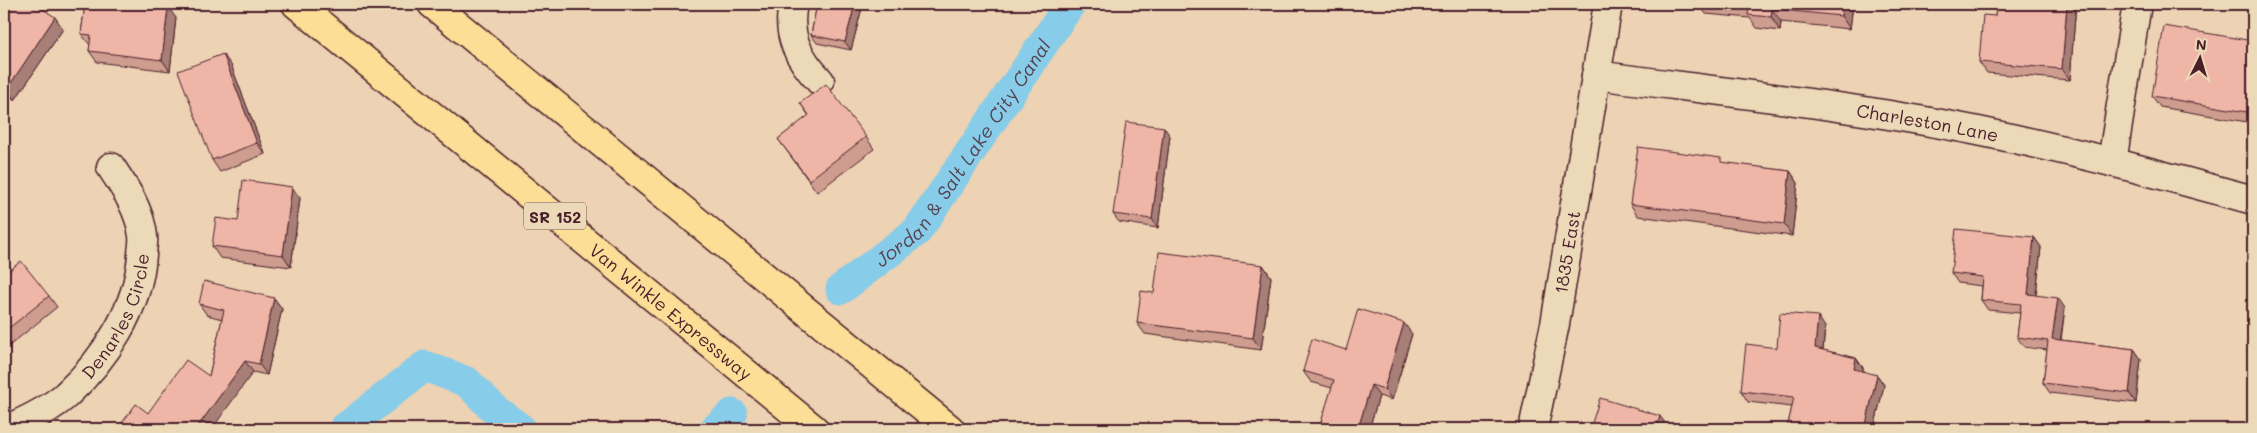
<svg xmlns="http://www.w3.org/2000/svg" width="2257" height="433" font-family="Mali,sans-serif">
  <style>
    .lines { fill: none; stroke-linecap: round; stroke-linejoin: round }
    .canal { stroke: #87cce8; stroke-width: 31 }
    .minor-casing { stroke: #4a1f2b; stroke-width: 31 }
    .major-casing { stroke: #4a1f2b; stroke-width: 31 }
    .minor { stroke: #ecd9b7; stroke-width: 28 }
    .major { stroke: #fcde96; stroke-width: 28 }
    .wall { fill: #ce9d90; stroke: #4a1f2b }
    .shaded-wall { fill: #a77f76; stroke: #4a1f2b }
    .building { fill: #efb6a8; stroke: #4a1f2b }
    .labels { text-anchor: middle; dominant-baseline: central; stroke-width: 4; stroke-linejoin: round; paint-order: stroke }
    .shield { fill: #ecd9b7; stroke: #7b5755; stroke-width: 1 }
    .shield-label { font-size: 16px; font-weight: bold; fill: #4a1f2b }
    .street-label { font-size: 18px; fill: #4a1f2b; stroke: #ecd9b7 }
    .water-label { font-size: 19px; font-style: italic; fill: #564251; stroke: #ecd9b7 }
  </style>
  <rect width="100%" height="100%" fill="#edd2b4"/>
  <filter id="ink" filterUnits="userSpaceOnUse"><feTurbulence type="fractalNoise" baseFrequency=".02" numOctaves="2"/><feDisplacementMap in="SourceGraphic" scale="10" xChannelSelector="R" yChannelSelector="G"/><feConvolveMatrix kernelMatrix="1 2 1 2 8 2 1 2 1" color-interpolation-filters="sRGB"/></filter>
  <g filter="url(#ink)">
    <g class="lines">
      <g class="canal">
        <path id="s1" d="M841,289L917,231L1070,4"/>
        <path d="M344,429L425,366L467,382L495,410L521,429"/>
        <path d="M715,429L732,414"/>
      </g>
      <g class="minor-casing">
        <g id="minor">
          <path d="M793,4C786,36 799,59 820,81"/>
          <path id="s2" d="M1596,75C1724,92 1852,106 1978,131C2071,150 2162,175 2253,200"/>
          <path d="M2112,162L2137,4"/>
          <path id="s3" d="M7,429C28,420 49,410 66,395C106,358 138,309 142,255C142,249 144,242 143,236C140,210 125,188 111,167"/>
          <path id="s4" d="M1533,429L1555,324L1608,4"/>
        </g>
      </g>
      <g class="major-casing">
        <g id="major">
          <path id="s5" d="M296,4L814,429"/>
          <path d="M432,4L950,429"/>
        </g>
      </g>
      <use href="#minor" class="minor"/>
      <use href="#major" class="major"/>
    </g>
    <path class="wall" d="M4,4L63,29L15,100L4,93Z
      M85,4H161V6L176,18L170,71L97,62L89,51L90,45L81,34Z
      M817,4H863L851,50L817,43L811,35Z
      M1699,4H1853L1850,29L1781,22L1780,31L1757,28L1750,18L1706,14Z
      M2076,4L2070,80L1987,73L1979,62L1995,16Z
      M2253,41V123L2160,107L2152,96Z
      M231,65L265,154L220,172L212,160Z
      M800,103L866,137L874,149L817,192L778,139L809,116Z
      M1170,136L1158,228L1119,222L1113,214Z
      M1724,163L1790,171L1798,183L1792,236L1638,216L1630,204Z
      M300,198L291,267L220,258L212,246L238,221Z
      M2034,237L2041,247L2036,295L2065,308L2061,340L2134,349L2141,359L2136,403L2050,393L2043,383L2047,350L2024,347L2017,337L2020,313L1988,310L1981,300L1982,286L1958,283L1951,273Z
      M1263,265L1271,277L1261,350L1145,334L1137,323L1154,293Z
      M4,275L49,296L57,307L4,350Z
      M274,298L282,309L267,375L253,372L209,376L222,319L207,315L199,304Z
      M1825,327L1823,350L1856,358L1863,368V372L1877,375L1884,385L1874,429H1787L1792,407L1748,402L1741,391L1777,348Z
      M1412,334L1392,400L1379,396L1369,429H1319L1332,388L1311,382L1303,371Z"/>
    <path class="shaded-wall" d="M152,4H161L160,17L152,5Z
      M855,4H863L851,50L845,42Z
      M1842,4H1853L1850,29L1841,16Z
      M2067,4H2076L2070,80L2062,69Z
      M168,7L176,18L170,71L162,60Z
      M1772,9L1781,22L1780,31L1771,17Z
      M55,17L63,29L15,100L7,89Z
      M223,54L231,65L265,154L257,143Z
      M4,120L7,124L4,199Z
      M1164,127L1170,136L1158,228L1152,219Z
      M1790,171L1798,183L1792,236L1784,224Z
      M292,187L300,198L291,267L283,255Z
      M2034,237L2041,247L2035,304L2028,294Z
      M1263,265L1271,277L1261,350L1253,338Z
      M274,298L282,309L267,375L259,364Z
      M2058,298L2065,308L2059,349L2052,339Z
      M1818,316L1825,327L1822,359L1815,348Z
      M1404,323L1412,334L1392,400L1384,389Z
      M2134,349L2141,359L2136,403L2129,393Z
      M1856,358L1863,368L1861,380L1854,369Z
      M245,361L253,372L212,429H196Z
      M1877,375L1884,385L1874,429H1865Z
      M1371,385L1379,396L1369,429H1358Z
      M1660,416L1668,427L1667,429H1656Z"/>
    <path class="building" d="M4,4H35L55,17L7,89L4,87Z
      M85,4H152V5L168,7L162,60L89,51L91,35L81,34Z
      M817,4H855L845,42L811,35Z
      M1727,4H1842L1841,16L1772,9L1771,17L1748,15L1749,6Z
      M1996,4H2067L2062,69L1979,62L1983,15L1995,16Z
      M2164,26L2253,41V113L2152,96Z
      M223,54L257,143L212,160L178,71Z
      M826,84L866,137L809,180L778,139L809,115L800,103Z
      M1126,122L1164,127L1152,219L1113,214Z
      M1638,147L1721,158V162L1790,171L1784,224L1630,204Z
      M243,180L292,187L283,255L212,246L216,218L238,221Z
      M1956,229L2034,237L2028,294L2058,298L2052,339L2134,349L2129,393L2043,383L2048,341L2017,337L2021,304L1981,300L1983,277L1951,273Z
      M1159,252L1263,265L1253,338L1137,323L1141,291L1154,293Z
      M21,261L49,296L4,332V275Z
      M204,281L274,298L259,364L245,361L196,429H117L119,427L136,404L148,413L186,360L209,376L224,310L199,304Z
      M1358,309L1404,323L1384,389L1371,385L1358,429H1319L1334,380L1303,371L1312,339L1346,350Z
      M1780,313L1818,316L1815,348L1856,358L1854,369L1877,375L1865,429H1787L1794,397L1741,391L1746,344L1777,348Z
      M1600,398L1660,416L1656,429H1590Z"/>
  </g>
  <g class="labels">
    <rect class="shield" x="524" y="202.5" width="62" height="27" rx="4"/>
    <g class="shield-label">
      <text x="555" y="216">SR 152</text>
    </g>
    <g class="street-label">
      <text stroke="none"><textPath href="#s2" startOffset="335">Charleston Lane</textPath></text>
      <text stroke="none"><textPath href="#s4" startOffset="180">1835 East</textPath></text>
      <text stroke="none"><textPath href="#s5" startOffset="485">Van Winkle Expressway</textPath></text>
      <text stroke="none"><textPath href="#s3" startOffset="164">Denarles Circle</textPath></text>
    </g>
    <g class="water-label">
      <text stroke="none"><textPath href="#s1" startOffset="185">Jordan &amp; Salt Lake City Canal</textPath></text>
    </g>
  </g>
  <rect width="2257" height="433" fill="none" stroke="#ecd9b7" stroke-width="20"/>
  <rect x="10" y="10" width="2237" height="413" fill="none" stroke="#4a1f2b" stroke-width="2" filter="url(#ink)"/>
  <g transform="translate(2200 58) rotate(5)" stroke="#ecd9b7" stroke-width="4" paint-order="stroke">
  <path d="M0-4L9 19L0 12L-9 19Z" fill="#4a1f2b"/>
  <text y="-8" font-size="14" font-weight="bold" text-anchor="middle" fill="#4a1f2b">N</text>
  </g>
</svg>
